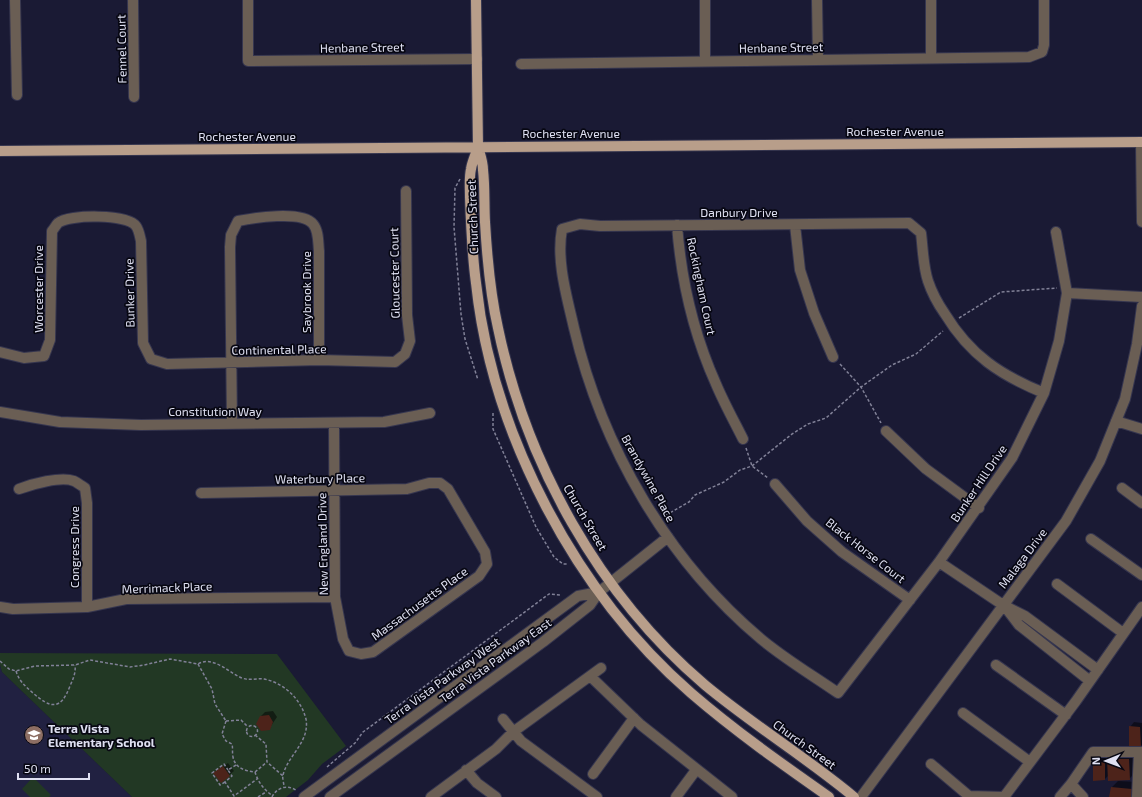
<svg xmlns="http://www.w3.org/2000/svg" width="1142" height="797" font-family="'Exo 2',sans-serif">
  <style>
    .built { fill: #212141 }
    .green { fill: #223824 }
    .shadow { fill: #0007 }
    .building { fill: #4d231a }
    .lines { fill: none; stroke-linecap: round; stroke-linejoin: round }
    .minor-casing { stroke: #36364f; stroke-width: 12 }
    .major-casing { stroke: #36364f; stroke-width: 12 }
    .path { stroke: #818197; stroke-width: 1.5; stroke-dasharray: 3 2; stroke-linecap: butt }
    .minor { stroke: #6a5e54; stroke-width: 10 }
    .major { stroke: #b89e8a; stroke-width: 10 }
    .labels { text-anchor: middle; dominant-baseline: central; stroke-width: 3.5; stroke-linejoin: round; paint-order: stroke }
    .street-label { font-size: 12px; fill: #dfe0f2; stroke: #070712 }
    .poi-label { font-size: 12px; font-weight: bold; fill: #dfe0f2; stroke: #070712; text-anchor: start }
  </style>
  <rect width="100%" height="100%" fill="#1a1a34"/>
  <path class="built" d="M0,665L2,672L132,797H0Z"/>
  <path class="green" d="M0,653L277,654L346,746L322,764L308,780L286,797H132L2,672L0,665Z
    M33,777L51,795L49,797H30L22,789Z"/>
  <path class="shadow" d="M273,711L277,717L269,729L260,717L265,712Z
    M1134,722L1142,723V745L1140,746L1130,727Z
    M1115,753H1135L1136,772L1129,779L1109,775L1105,779L1094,760L1098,756H1108L1109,759Z
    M228,763L234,771L221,782L219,769Z
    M1118,781L1139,782L1137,797H1111L1112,787Z"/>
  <path class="building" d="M269,715L273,722L270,730L261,731L256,724L260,716Z
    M1129,726L1140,727L1141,747L1129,748Z
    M1107,759H1129L1130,780L1108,781Z
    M1093,760H1105V780L1093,781Z
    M223,766L230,776L221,783L213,773Z
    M1111,787L1132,789L1131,797H1109Z"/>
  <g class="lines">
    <g class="minor-casing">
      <path id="minor" d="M15,0L17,95
        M133,0L134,97
        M248,0V61L477,59
        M705,0V61
        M817,0L818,59
        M931,0V58
        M521,64L1029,57L1042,52L1044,45V0
        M1141,142L1142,222
        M677,225C681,278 694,335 716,384C724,403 734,421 743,439
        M795,225L800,270L814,313L833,357
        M1067,293L1142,297
        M0,352L24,358L44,356L50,340L52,231C54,229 56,225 58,223C69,214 128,214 136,226C139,230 140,237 141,241L143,343L151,359L167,364L319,360L395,362L405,354L410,341L407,315L406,191
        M1044,393C1000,375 970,355 945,314C938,304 932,293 928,281C923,266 923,249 921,233L909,223L600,226L580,224L562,229C556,261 567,297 574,328C602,447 667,560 761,639C785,659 812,675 838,693L939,562L1012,458L1044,393L1059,341L1067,293L1056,232
        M0,412L60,422L141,425L384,422L430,413
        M1116,421L1142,429
        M232,424L230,247L231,235L238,221C253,218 302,210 313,224C319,231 318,243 319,251V360
        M886,431L926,469L979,508
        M775,484L807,521L842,552L910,600
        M1122,488L1142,503
        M19,489C32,484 61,476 74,481C78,483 82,486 85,488L87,503V607
        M201,493L407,489L429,483H440L448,489L485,552L487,564L479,576L373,652L361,654L349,651L343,639L335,597L334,423
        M1091,539L1142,575
        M939,562L1003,605L1025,616L1098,670
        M1057,584L1123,633
        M0,607L13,609L87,607L126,599L335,597
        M1006,608L1019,625L1090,681
        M996,665L1066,715
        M590,676L601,668
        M963,713L1030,762
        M503,719L521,741L597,797
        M931,764L969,796L1004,797L1076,701L1142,607
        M466,770L477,783L496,797
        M593,774L634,718
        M1071,784L1083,797
        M304,797L578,596L599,592
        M330,797L543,642L590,605L599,592L668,537
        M431,797L496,749L513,732L590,676L641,725L732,797
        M676,797L696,770
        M861,797L1066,521L1100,461L1125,399L1137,344L1142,306
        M1060,797L1071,784L1093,752H1142
        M1137,797L1139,752"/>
    </g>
    <g class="major-casing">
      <path id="major" d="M476,0L478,147C480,154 483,162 483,170C485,187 484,205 485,222C487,257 490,293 498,328C526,463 599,595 705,685C753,725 806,757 854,797
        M478,147C476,154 472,162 471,169C469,178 470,188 470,197C471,226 472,254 476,283C492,434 576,593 691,693C735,731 782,764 829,797
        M0,151L1142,142"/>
    </g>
    <path class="path" d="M460,179L455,188L454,227L461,314L465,339L478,380
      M959,318L1001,292L1057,288
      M840,364L861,387L881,423
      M493,413V429L536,527L554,557L563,564H568
      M746,448L752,466L768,478
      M666,515L689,502L695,495L724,482L740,470L752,466L792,434L808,424L826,418L861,387L892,365L916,354L943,331
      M0,661L9,669L16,671L35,666L75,665L90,660L130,667L144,665L170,659L198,664C213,655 229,673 242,678C250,681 257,678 264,679C284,683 301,699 306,719C310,742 288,755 283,775C282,778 284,783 284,787
      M198,664L212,689L215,704L226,721
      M16,671C19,681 25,686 33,693C51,709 61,710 70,686C73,679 76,673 75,665
      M226,721L222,734L226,741L232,744C233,748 232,752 233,757C235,768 245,771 255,772C258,782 264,790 273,796
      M226,721L241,720L248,727
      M246.5 731a5.5 5.5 0 1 1 11 0a5.5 5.5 0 1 1-11 0Z
      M255,735L266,744L267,762L283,776
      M236,765L228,770L232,776L225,782L234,796L257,779
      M327,767L355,743L363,732L549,594L561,595
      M255,772L267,762
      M225,782L220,785L212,773L224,764L228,770
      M258,797L266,792
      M272,797C277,787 288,784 297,791"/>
    <use href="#minor" class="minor"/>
    <use href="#major" class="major"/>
  </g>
  <defs>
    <g id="school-disc" transform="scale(1)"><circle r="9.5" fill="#8d6e63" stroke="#070712"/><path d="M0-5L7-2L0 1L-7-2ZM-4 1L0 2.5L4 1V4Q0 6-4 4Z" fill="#fff"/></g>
  </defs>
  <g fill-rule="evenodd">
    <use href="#school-disc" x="34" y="735"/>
  </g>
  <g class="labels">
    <g class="street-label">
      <text transform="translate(362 47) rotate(-1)">Henbane Street</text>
      <text transform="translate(781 47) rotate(-1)">Henbane Street</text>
      <text transform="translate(121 49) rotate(-91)">Fennel Court</text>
      <text x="895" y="131">Rochester Avenue</text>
      <text x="571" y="133">Rochester Avenue</text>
      <text x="247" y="136">Rochester Avenue</text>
      <text x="739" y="212">Danbury Drive</text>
      <text transform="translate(472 217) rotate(-92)">Church Street</text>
      <text transform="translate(394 273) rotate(-91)">Gloucester Court</text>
      <text transform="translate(702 286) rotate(78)">Rockingham Court</text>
      <text transform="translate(38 289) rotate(-90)">Worcester Drive</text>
      <text transform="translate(306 292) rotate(-90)">Saybrook Drive</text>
      <text transform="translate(129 293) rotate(-91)">Bunker Drive</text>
      <text transform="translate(279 349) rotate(-1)">Continental Place</text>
      <text x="215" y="411">Constitution Way</text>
      <text transform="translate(320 478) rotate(-1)">Waterbury Place</text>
      <text transform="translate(649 478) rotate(61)">Brandywine Place</text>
      <text transform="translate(978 483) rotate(-56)">Bunker Hill Drive</text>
      <text transform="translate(586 517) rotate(60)">Church Street</text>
      <text transform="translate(322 544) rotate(-91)">New England Drive</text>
      <text transform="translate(74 547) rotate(-90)">Congress Drive</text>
      <text transform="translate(866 550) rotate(38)">Black Horse Court</text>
      <text transform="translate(1022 558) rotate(-53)">Malaga Drive</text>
      <text transform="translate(167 587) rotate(-2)">Merrimack Place</text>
      <text transform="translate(419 603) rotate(-36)">Massachusetts Place</text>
      <text transform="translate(495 660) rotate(-36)">Terra Vista Parkway East</text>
      <text transform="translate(442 680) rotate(-36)">Terra Vista Parkway West</text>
      <text transform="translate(805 744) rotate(36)">Church Street</text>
    </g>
    <g class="poi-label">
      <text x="48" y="728">Terra Vista<tspan x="48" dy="14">Elementary School</tspan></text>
    </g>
  </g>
  <g transform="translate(1106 761) rotate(269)" stroke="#070712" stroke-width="3" paint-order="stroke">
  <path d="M0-3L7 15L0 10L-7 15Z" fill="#dfe0f2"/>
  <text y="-6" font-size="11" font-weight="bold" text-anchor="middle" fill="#dfe0f2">N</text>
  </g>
  <path d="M18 773v6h71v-6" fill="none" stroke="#dfe0f2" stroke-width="2"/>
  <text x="24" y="773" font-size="12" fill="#dfe0f2" stroke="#070712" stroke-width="3" paint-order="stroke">50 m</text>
</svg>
